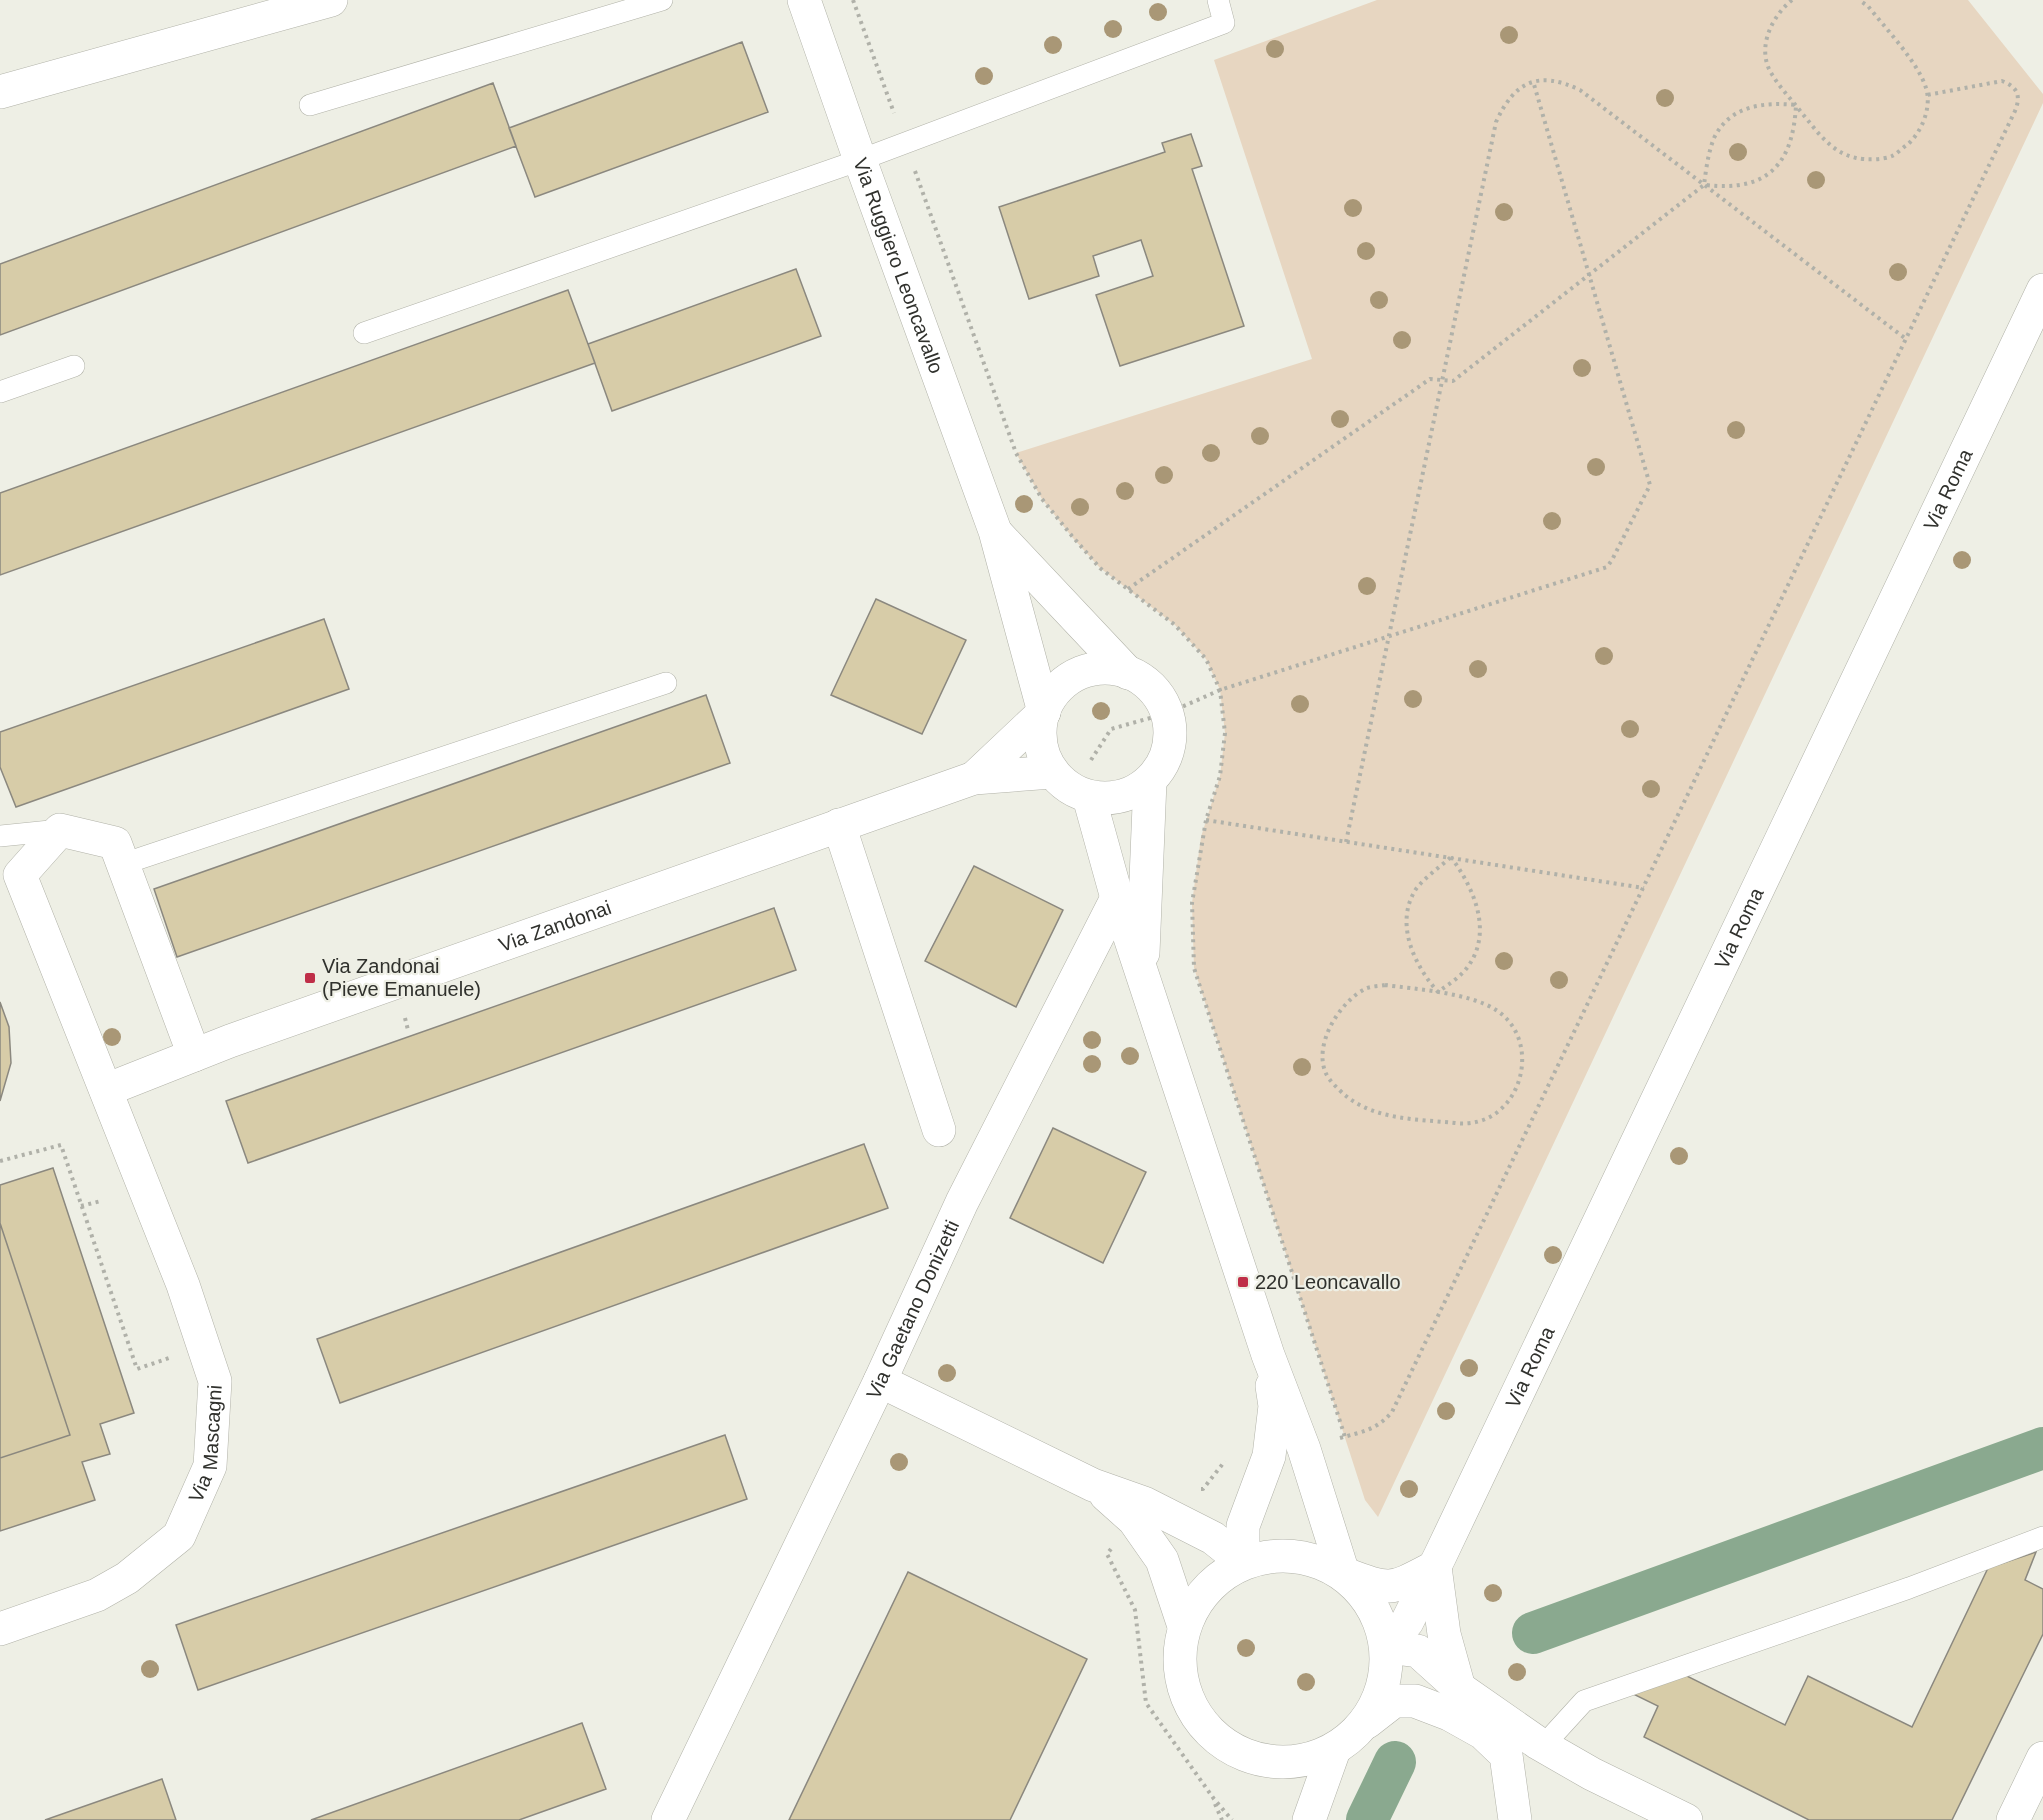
<svg xmlns="http://www.w3.org/2000/svg" width="2043" height="1820" font-family="Arial,sans-serif">
  <style>
    .green { fill: #e7d6c1 }
    .lines { fill: none; stroke-linecap: round; stroke-linejoin: round }
    .canal { stroke: #8aa98f; stroke-width: 42 }
    .building { fill: #d7cca8; stroke: #8b887f; stroke-width: 1.5 }
    .lane-casing { stroke: #b1b2a8; stroke-width: 22 }
    .street-casing { stroke: #b1b2a8; stroke-width: 34 }
    .path { stroke: #b0b1a9; stroke-width: 4; stroke-dasharray: 3 4.5; stroke-linecap: butt }
    .lane { stroke: #fff; stroke-width: 21 }
    .street { stroke: #fff; stroke-width: 33 }
    .tree { fill: #a99776 }
    .poi-dot { fill: #bf2e48; stroke: #eeefe5; stroke-width: 2 }
    .labels { text-anchor: middle; dominant-baseline: central; stroke-width: 4.5; stroke-linejoin: round; paint-order: stroke }
    .street-label { font-size: 20px; fill: #30312d; stroke: #eeefe5 }
    .poi-label { font-size: 20px; fill: #30312d; stroke: #eeefe5; text-anchor: start }
  </style>
  <rect width="100%" height="100%" fill="#eeefe5"/>
  <path class="green" d="M1377,0H1968L2043,94V103L1378,1517L1365,1500L1194,968L1192,903L1201,837L1220,776L1225,733L1220,690L1206,659L1175,625L1100,568L1072,537L1042,499L1016,453L1312,359L1214,60Z"/>
  <g class="lines">
    <path class="canal" d="M1533,1633L2043,1448
      M1367,1820L1395,1762"/>
  </g>
  <path class="building" d="M742,42L768,112L535,197L509,128Z
    M493,83L516,146L0,335V264Z
    M1191,134L1202,166L1192,169L1244,326L1120,366L1096,295L1153,276L1141,240L1093,256L1099,276L1029,299L999,207L1165,152L1162,143Z
    M796,269L821,336L612,411L588,344Z
    M568,290L595,363L0,575V493Z
    M876,599L966,640L922,734L831,695Z
    M324,619L349,689L16,807L0,767V732Z
    M706,695L730,763L177,957L154,889Z
    M974,866L1063,910L1016,1007L925,961Z
    M774,908L796,970L248,1163L226,1101Z
    M0,1002L9,1027L11,1063L0,1101Z
    M1053,1128L1146,1172L1103,1263L1010,1218Z
    M864,1144L888,1208L340,1403L317,1339Z
    M53,1168L134,1413L100,1424L110,1454L82,1462L95,1500L0,1531V1458L70,1435L0,1223V1185Z
    M0,1223L70,1435L0,1458Z
    M725,1435L747,1499L198,1690L176,1625Z
    M2036,1552L2025,1580L2043,1589V1634L1952,1820H1809L1644,1737L1658,1706L1627,1691L1681,1673L1785,1725L1808,1676L1912,1727L1988,1568Z
    M908,1572L1087,1659L1010,1820H789Z
    M582,1723L606,1789L519,1820H311Z
    M162,1779L176,1820H45Z"/>
  <g class="lines">
    <g class="lane-casing">
      <path id="lane" d="M310,105L662,0
        M364,333L860,160L1224,23L1218,0
        M0,392L74,366
        M0,836L60,830
        M123,864L666,683
        M1543,1746L1584,1701L1909,1588L2043,1537"/>
    </g>
    <g class="street-casing">
      <g id="street">
        <path id="s1" d="M804,0L860,160L995,531L1044,712"/>
        <path d="M0,92L331,0"/>
        <path d="M998,535L1128,673"/>
        <circle cx="1105" cy="733" r="65"/>
        <path d="M974,778L1044,712"/>
        <path d="M1089,797L1117,898L1268,1355L1304,1449L1343,1573"/>
        <path d="M839,825L939,1130"/>
        <path d="M1143,953L1150,781"/>
        <path id="s2" d="M106,1090L230,1041L974,778L1052,772"/>
        <path d="M880,1381L1093,1485L1144,1503L1213,1538L1243,1562"/>
        <path d="M1106,1495L1134,1520L1162,1560L1184,1626"/>
        <circle cx="1283" cy="1659" r="103"/>
        <path d="M1243,1562V1526L1269,1456L1275,1406L1272,1386"/>
        <path d="M1435,1567L1444,1634L1459,1688"/>
        <path d="M1345,1574C1392,1592 1391,1590 1435,1567"/>
        <path id="s3" d="M0,1629L97,1595L127,1578L179,1536L210,1466L215,1381L183,1285L20,875L60,830L115,843L194,1055"/>
        <path id="s4" d="M1387,1647L1407,1622L1440,1556L2043,290"/>
        <path d="M1387,1647L1418,1651L1459,1688L1538,1743L1592,1774L1686,1820"/>
        <path d="M1367,1722L1394,1701H1415L1449,1714L1483,1733L1506,1755L1515,1820"/>
        <path id="s5" d="M668,1820L880,1381L962,1202L1117,898"/>
        <path d="M1309,1820L1334,1750"/>
        <path d="M2013,1820L2043,1758"/>
      </g>
    </g>
    <path class="path" d="M853,0L894,113
      M1792,0C1771,17 1755,50 1773,76C1781,89 1792,100 1801,112C1817,131 1830,152 1856,158C1865,160 1883,160 1892,156C1897,154 1902,148 1907,145C1922,132 1932,107 1926,88C1918,62 1885,28 1868,6L1859,0
      M915,171L1016,453L1042,499L1072,536L1100,568L1175,625L1206,659L1220,690L1225,733L1220,776L1206,820L1192,903L1194,968L1345,1437
      M1128,589L1430,379L1453,381L1704,185C1706,170 1708,153 1714,138C1730,105 1764,102 1796,105C1793,165 1767,192 1706,185
      M1091,760L1111,729L1168,713L1220,690L1607,567L1612,560L1650,485L1533,81
      M1206,820L1644,888
      M1346,842L1496,122C1515,81 1538,70 1580,90L1906,339
      M1451,857C1473,887 1493,930 1469,965C1462,976 1449,984 1438,992C1414,965 1394,923 1416,889C1425,877 1440,867 1451,857Z
      M1385,985C1416,989 1470,993 1496,1010C1546,1042 1520,1131 1455,1123C1417,1119 1376,1120 1346,1096C1339,1090 1328,1080 1325,1071C1314,1042 1341,1000 1367,988C1373,986 1380,986 1385,985Z
      M405,1018L408,1030
      M0,1161L61,1145L137,1369L169,1358
      M81,1206L101,1201
      M1340,1438C1361,1432 1377,1430 1392,1412L2015,111C2021,96 2018,87 2002,81L1927,95
      M1201,1489H1203L1225,1461
      M1111,1549L1107,1554L1135,1610L1146,1703L1214,1799L1232,1820
      M1215,1804L1222,1820"/>
    <use href="#lane" class="lane"/>
    <use href="#street" class="street"/>
  </g>
  <g class="tree">
    <circle cx="1158" cy="12" r="9"/>
    <circle cx="1113" cy="29" r="9"/>
    <circle cx="1509" cy="35" r="9"/>
    <circle cx="1053" cy="45" r="9"/>
    <circle cx="1275" cy="49" r="9"/>
    <circle cx="984" cy="76" r="9"/>
    <circle cx="1665" cy="98" r="9"/>
    <circle cx="1738" cy="152" r="9"/>
    <circle cx="1816" cy="180" r="9"/>
    <circle cx="1353" cy="208" r="9"/>
    <circle cx="1504" cy="212" r="9"/>
    <circle cx="1366" cy="251" r="9"/>
    <circle cx="1898" cy="272" r="9"/>
    <circle cx="1379" cy="300" r="9"/>
    <circle cx="1402" cy="340" r="9"/>
    <circle cx="1582" cy="368" r="9"/>
    <circle cx="1340" cy="419" r="9"/>
    <circle cx="1736" cy="430" r="9"/>
    <circle cx="1260" cy="436" r="9"/>
    <circle cx="1211" cy="453" r="9"/>
    <circle cx="1596" cy="467" r="9"/>
    <circle cx="1164" cy="475" r="9"/>
    <circle cx="1125" cy="491" r="9"/>
    <circle cx="1024" cy="504" r="9"/>
    <circle cx="1080" cy="507" r="9"/>
    <circle cx="1552" cy="521" r="9"/>
    <circle cx="1962" cy="560" r="9"/>
    <circle cx="1367" cy="586" r="9"/>
    <circle cx="1604" cy="656" r="9"/>
    <circle cx="1478" cy="669" r="9"/>
    <circle cx="1413" cy="699" r="9"/>
    <circle cx="1300" cy="704" r="9"/>
    <circle cx="1101" cy="711" r="9"/>
    <circle cx="1630" cy="729" r="9"/>
    <circle cx="1651" cy="789" r="9"/>
    <circle cx="1504" cy="961" r="9"/>
    <circle cx="1559" cy="980" r="9"/>
    <circle cx="112" cy="1037" r="9"/>
    <circle cx="1092" cy="1040" r="9"/>
    <circle cx="1130" cy="1056" r="9"/>
    <circle cx="1092" cy="1064" r="9"/>
    <circle cx="1302" cy="1067" r="9"/>
    <circle cx="1679" cy="1156" r="9"/>
    <circle cx="1553" cy="1255" r="9"/>
    <circle cx="1469" cy="1368" r="9"/>
    <circle cx="947" cy="1373" r="9"/>
    <circle cx="1446" cy="1411" r="9"/>
    <circle cx="899" cy="1462" r="9"/>
    <circle cx="1409" cy="1489" r="9"/>
    <circle cx="1493" cy="1593" r="9"/>
    <circle cx="1246" cy="1648" r="9"/>
    <circle cx="150" cy="1669" r="9"/>
    <circle cx="1517" cy="1672" r="9"/>
    <circle cx="1306" cy="1682" r="9"/>
  </g>
  <g class="poi-dot">
    <rect x="304" y="972" width="12" height="12" rx="3"/>
    <rect x="1237" y="1276" width="12" height="12" rx="3"/>
  </g>
  <g class="labels">
    <g class="street-label">
      <text stroke="none"><textPath href="#s1" startOffset="282">Via Ruggiero Leoncavallo</textPath></text>
      <text stroke="none"><textPath href="#s4" startOffset="1287">Via Roma</textPath></text>
      <text stroke="none"><textPath href="#s2" startOffset="478">Via Zandonai</textPath></text>
      <text stroke="none"><textPath href="#s4" startOffset="801">Via Roma</textPath></text>
      <text stroke="none"><textPath href="#s5" startOffset="566">Via Gaetano Donizetti</textPath></text>
      <text stroke="none"><textPath href="#s4" startOffset="315">Via Roma</textPath></text>
      <text stroke="none"><textPath href="#s3" startOffset="302">Via Mascagni</textPath></text>
    </g>
    <g class="poi-label">
      <text x="322" y="966">Via Zandonai<tspan x="322" dy="23">(Pieve Emanuele)</tspan></text>
      <text x="1255" y="1282">220 Leoncavallo</text>
    </g>
  </g>
</svg>
